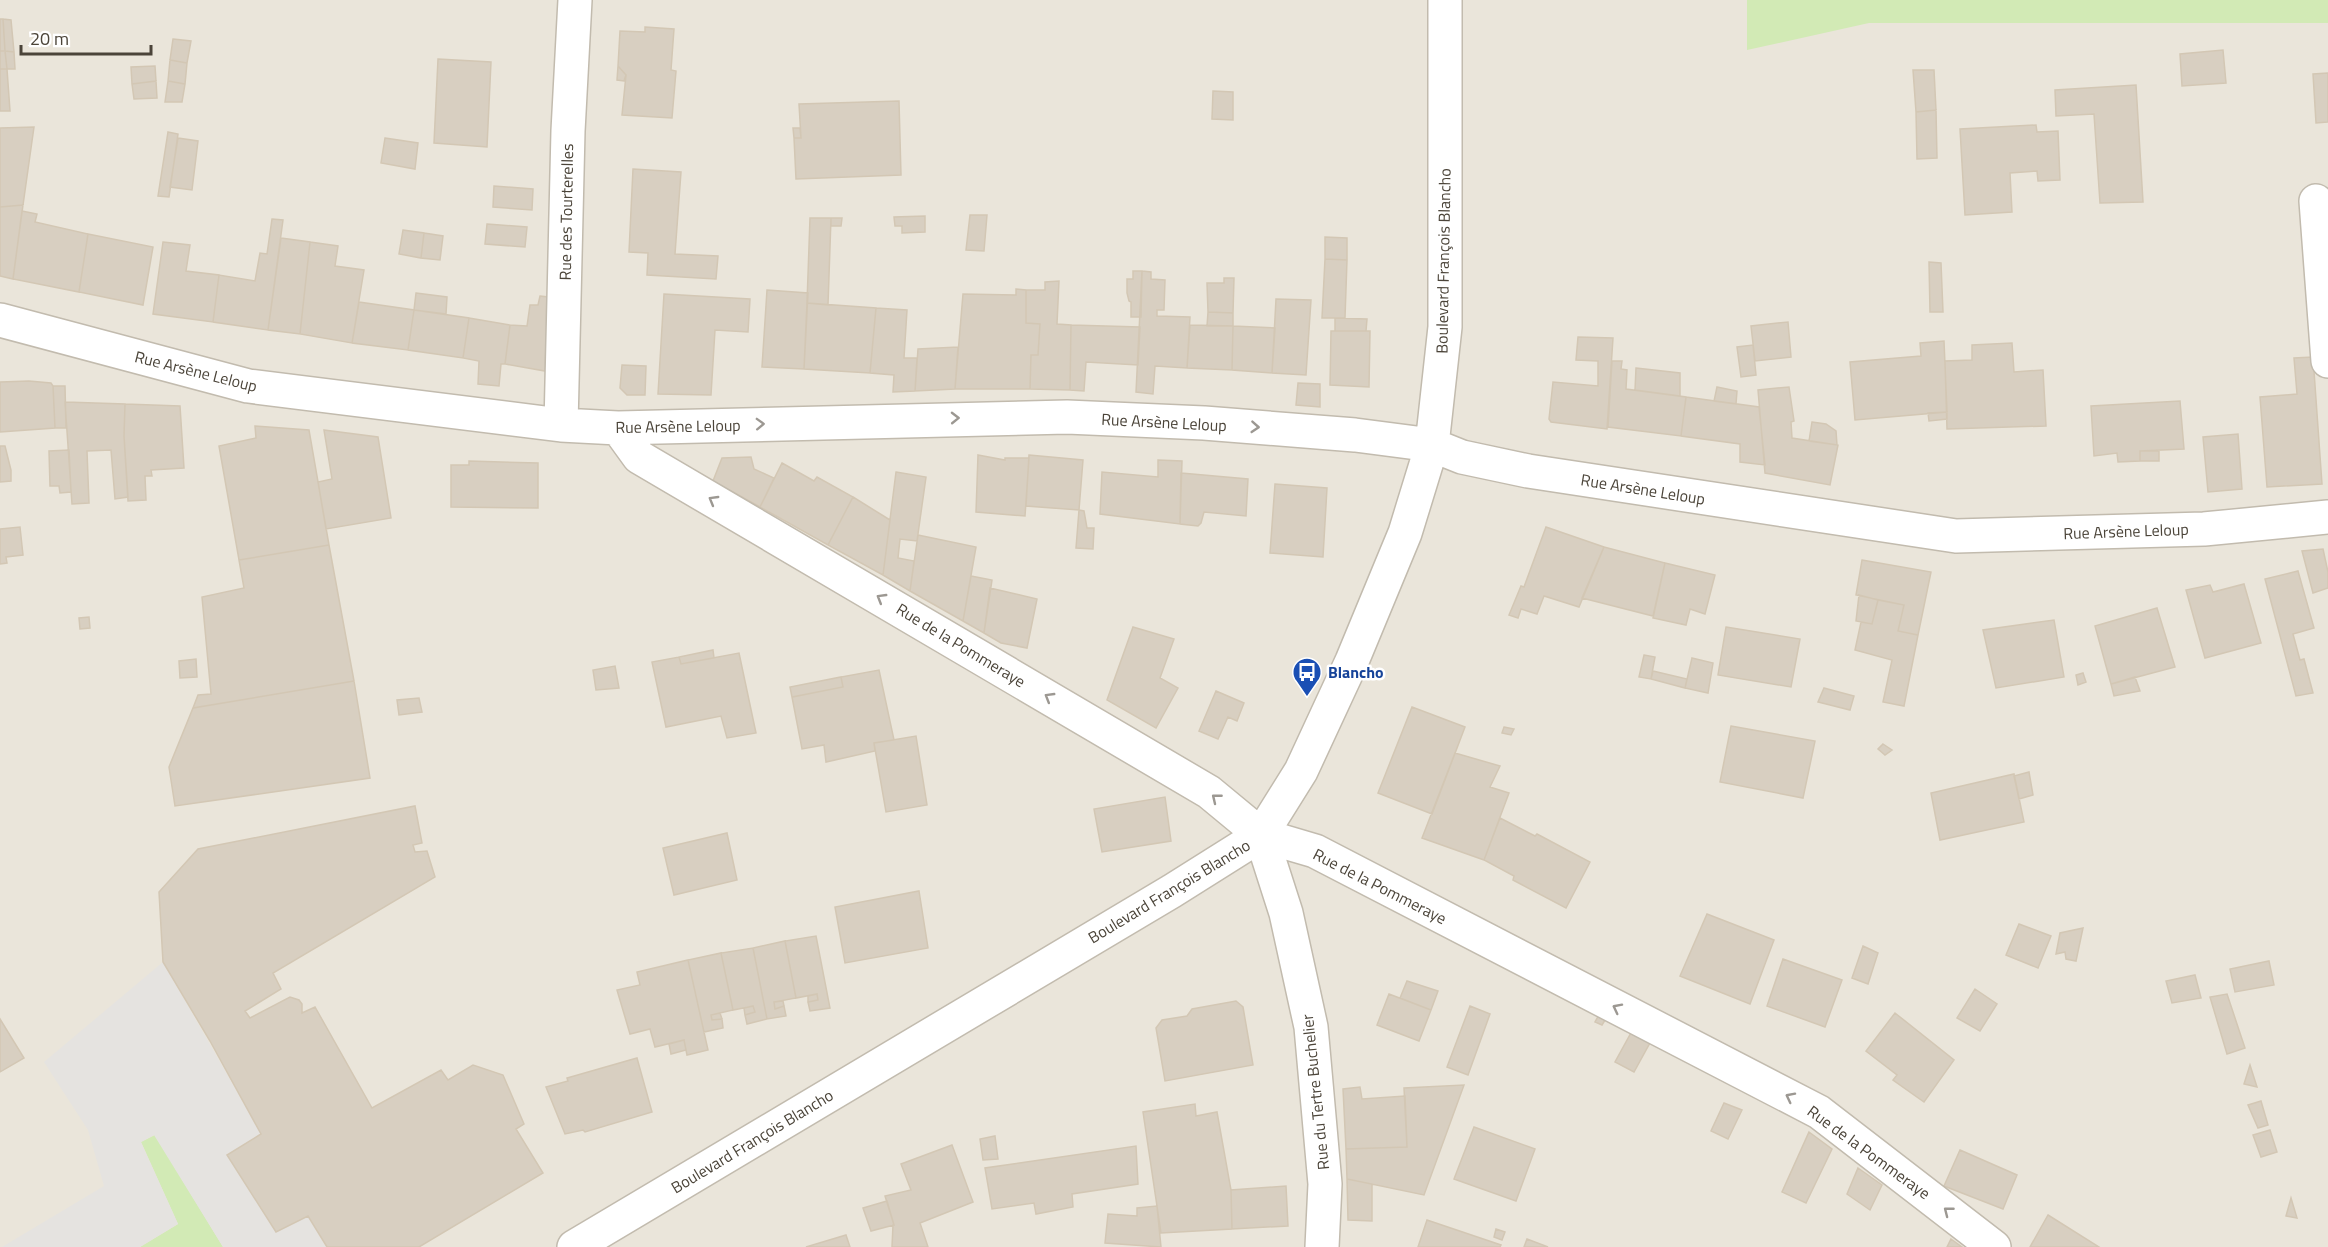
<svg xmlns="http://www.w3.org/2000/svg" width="2328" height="1247" font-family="'Titillium Web',sans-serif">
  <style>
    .residential { fill: #eae5da }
    .green { fill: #d2eab5 }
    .parking { fill: #e5e3e0 }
    .building { fill: #d8cfc1; stroke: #d3c7b4; stroke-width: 1.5 }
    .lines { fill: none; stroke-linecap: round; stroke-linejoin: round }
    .minor-casing { stroke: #c2bbae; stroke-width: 36 }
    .minor { stroke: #fff; stroke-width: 33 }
    .oneway { stroke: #9c9892 }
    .labels { text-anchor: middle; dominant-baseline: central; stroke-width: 5; stroke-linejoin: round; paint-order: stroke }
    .street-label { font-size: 16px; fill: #4b4439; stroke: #fff }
    .transit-label { font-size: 16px; font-weight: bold; fill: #164399; stroke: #fff; text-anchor: start }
  </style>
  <rect width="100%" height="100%" fill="#f6f3ec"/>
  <path class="residential" d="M0,0H2328V1247H0Z"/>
  <path class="green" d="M1747,0H2328V23H1869L1747,50Z
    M155,1135L223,1247H140L178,1224L141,1142Z"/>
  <path class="parking" d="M163,962L261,1134L227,1155L276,1232L308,1216L326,1247H223L154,1135L141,1142L178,1224L140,1247H2L104,1186L88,1130L44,1062Z"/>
  <path class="building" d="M0,19H3L5,51H0Z
    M3,19L11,20L14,52L5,51Z
    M645,27L674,29L671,70L676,71L672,118L622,115L626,75L618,66L620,31L645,32Z
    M173,39L191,41L187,63L170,60Z
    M2223,50L2226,83L2182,86L2180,54Z
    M0,51H5L7,69H0Z
    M5,51L14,52L15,69H7Z
    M438,59L491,62L487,147L434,143Z
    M170,60L187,63L185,84L168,81Z
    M155,66L156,81L132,84L131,67Z
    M618,66L626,75L624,81L617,80Z
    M0,69H7L10,111H0Z
    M1913,70H1934L1936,110L1916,112Z
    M2328,73V122L2316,123L2313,74Z
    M156,81L157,98L134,99L132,84Z
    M168,81L185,84L182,102H165Z
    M2136,85L2143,202L2100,203L2094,114L2056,116L2055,90Z
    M1213,91L1233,92V120L1212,119Z
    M899,101L901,175L796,179L794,138H801L799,104Z
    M1936,110L1937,158L1917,159L1916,112Z
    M2036,125L2037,132L2058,131L2060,180L2038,181L2037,171L2010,173L2012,212L1965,215L1960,129Z
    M34,127L23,205L0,207V128Z
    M793,128H800L801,138H794Z
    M168,132L178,134L169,197L158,196Z
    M178,138L198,141L192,190L170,187Z
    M385,138L418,143L415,169L381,163Z
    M633,169L681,172L675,254L718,256L716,279L647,275L648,253L629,252Z
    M494,186L533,189L532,210L493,207Z
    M23,205L13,279L0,276V207Z
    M22,211L37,214L35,222L88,234L79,292L13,279Z
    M970,215H987L984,251L966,250Z
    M925,216V232L902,233V226H895L894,217Z
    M810,218H831L828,305L807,303Z
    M831,218H842L841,226H831Z
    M272,219L283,220L268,330L213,322L219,275L255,281L260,253L267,254Z
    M487,224L527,227L525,247L485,244Z
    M403,230L424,233L421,258L399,254Z
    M424,233L443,236L440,260L421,258Z
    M88,234L153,247L143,305L79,292Z
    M1325,237L1347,238V260L1325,259Z
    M281,238L310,242L300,334L268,330Z
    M163,242L190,245L186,271L219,275L213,322L153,314Z
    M310,242L338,246L335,266L364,270L352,343L300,334Z
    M1325,259L1347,260L1345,318H1322Z
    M1929,262L1941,263L1943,312H1930Z
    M1133,271H1142L1141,317H1131V302L1129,301L1127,293V279H1133Z
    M1142,271L1151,272V279L1165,280L1164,310H1157V316L1190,317L1187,368L1155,366L1153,394L1136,392Z
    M1224,278H1234L1233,313L1208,312L1207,283H1224Z
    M1059,281L1057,324L1071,325L1070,390L1030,389L1031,355H1038L1040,324L1026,323V290H1045V282Z
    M1016,289L1026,290V323L1040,324L1038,355H1031L1030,389H955L963,294L1016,295Z
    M767,290L808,293L804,369L762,367Z
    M416,293L447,297L446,314L414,310Z
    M664,294L750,299L748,332L715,330L711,395L658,394Z
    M540,296L548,297L545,371L505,364L510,325L527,326L530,305H538Z
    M1276,299L1311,300L1306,375L1272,373Z
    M359,302L414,310L408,350L352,343Z
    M807,303L876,308L870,373L804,369Z
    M876,308L907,310L904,358H917L915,391L893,392L894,375L870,373Z
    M414,310L469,318L463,358L408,350Z
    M1208,312L1233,313V326H1207Z
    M469,318L510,325L505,364H501L499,386L478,384L479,361L463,358Z
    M1335,318L1367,319L1366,331H1335Z
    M1788,322L1791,357L1755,361L1751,326Z
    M1071,325L1140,327L1138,365L1086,362L1084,391L1070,390Z
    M1190,325L1233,326L1232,370L1187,368Z
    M1233,326L1275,328L1272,373L1232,370Z
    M1331,331H1370L1369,387L1330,385Z
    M1578,337L1613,338L1607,429L1551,422L1549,419L1553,382L1598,386V361L1576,360Z
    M1944,341L1947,412L1855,420L1850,362L1921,356L1920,343Z
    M2012,343L2014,372L2043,370L2046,426L1947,429L1945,361L1972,360V345Z
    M1753,345L1756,375L1741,377L1737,347Z
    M958,347L955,389L915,391L918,349Z
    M2313,357L2322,484L2267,487L2260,397L2297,394L2294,358Z
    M1612,361H1622L1621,369L1627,370L1626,389L1686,397L1681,436L1608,427Z
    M622,365L646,366L645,395H627L620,388Z
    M1636,368L1680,373V396L1635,390Z
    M29,381L51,383L53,386L55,428L0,432V382Z
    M1298,383L1320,384V407L1296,405Z
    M53,386H65L66,428H55Z
    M1717,387L1737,391L1736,404L1714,401Z
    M1789,387L1794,421L1791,422L1792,438L1838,445L1830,485L1765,473L1758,390Z
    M1686,397L1759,407L1765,465L1740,462V444L1681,436Z
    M2180,401L2184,449L2140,451V461L2118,462L2117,453L2094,456L2091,406Z
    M65,402L125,404L124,436L128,497L115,499L111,450L87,451L89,503L72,504Z
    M125,404L180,406L184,468L151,470L152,476H145L146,500L128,501L124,436Z
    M1947,412V419L1929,421L1928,413Z
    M1812,422L1826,424L1836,431L1837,445L1809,441Z
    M255,426L309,430L329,545L239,560L219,446L256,438Z
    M324,430L378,437L391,518L326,529L318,482L332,479Z
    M2238,434L2242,489L2208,492L2203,437Z
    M0,446H5L11,470V481L0,482Z
    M69,450L71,492L60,493L59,486H50L49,451Z
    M2140,451H2159V461H2140Z
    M978,455L1005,460V458H1029L1025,516L976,512Z
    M1029,455L1083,460L1079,510L1026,506Z
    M751,457L754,469L774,478L760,507L713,481L722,458Z
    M1158,460L1182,461L1180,524L1100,514L1102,472L1158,477Z
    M469,461L538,463V508L451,507V465H469Z
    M782,463L814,481L817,477L853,497L828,545L760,507Z
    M896,472L926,477L917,541L900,539L898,558L914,561L910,591L883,575Z
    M1181,473L1248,479L1246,516L1204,512L1201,523L1198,526L1180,524Z
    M1275,484L1327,488L1323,557L1270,553Z
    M853,497L890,520L883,575L828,545Z
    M1079,510L1084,511L1087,528H1094L1093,549L1076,548Z
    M20,527L23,555L6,557L7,563L0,564V529Z
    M1546,527L1604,547L1579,607L1544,596L1537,614L1521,609L1518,618L1509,615L1521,586L1524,587Z
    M918,535L976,547L963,621L910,591Z
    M329,545L354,681L193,708L198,695L211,694L202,597L244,588L239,560Z
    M1604,547L1665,563L1653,616L1582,598Z
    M2323,549L2328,572V588L2313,593L2302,551Z
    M1862,560L1931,572L1918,635L1898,631L1904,605L1856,595Z
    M1665,563L1715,575L1705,614L1690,609L1686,625L1653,618Z
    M2298,571L2314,628L2293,634L2300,660L2304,659L2313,693L2296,696L2265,579Z
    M971,576L992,580L984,633L963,621Z
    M2244,584L2261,643L2205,658L2186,590L2210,585L2213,592Z
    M990,588L1037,599L1027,648L1001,643L984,633Z
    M1859,595L1878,600L1872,624L1856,621Z
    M1878,600L1904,605L1898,631L1918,635L1904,706L1883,702L1892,660L1855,650L1861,622L1872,624Z
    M2157,608L2175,667L2111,684L2095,626Z
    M89,617L90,628L80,629L79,618Z
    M2054,620L2064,677L1996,688L1983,630Z
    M1133,627L1174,639L1160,678L1178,688L1156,728L1107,700Z
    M1726,627L1800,639L1791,687L1718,675Z
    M713,650L714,658L681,664L679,657Z
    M739,653L756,733L727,738L721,716L666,727L652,662L679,657L681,664Z
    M1644,655L1655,657L1651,679L1639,677Z
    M1692,658L1713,663L1708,693L1685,688Z
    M196,659L197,677L180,678L179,661Z
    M615,666L619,688L596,690L593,670Z
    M879,670L894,740L874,743L875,751L826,762L824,745L802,749L792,697L843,687L841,677Z
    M1653,671L1687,679L1685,688L1651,679Z
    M2083,673L2086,682L2078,685L2076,675Z
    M841,677L843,687L792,697L790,687Z
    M2135,677L2140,691L2114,696L2111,684Z
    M354,681L370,778L175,806L169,767L193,708Z
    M1824,688L1854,696L1850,710L1818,702Z
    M1216,691L1244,703L1237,721L1228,717L1218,739L1199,731Z
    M419,698L422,712L399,715L397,700Z
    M1412,707L1465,727L1432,814L1378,793Z
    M1731,726L1815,741L1803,798L1720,782Z
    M1504,727L1514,729L1511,735L1502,733Z
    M916,736L927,805L886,812L874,743Z
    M1883,744L1892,750L1885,755L1878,749Z
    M1455,753L1500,766L1490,787L1509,793L1484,860L1422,838Z
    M2029,772L2033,795L2019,799L2014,776Z
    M2014,774L2024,822L1940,840L1931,793Z
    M1165,797L1171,841L1102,852L1094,809Z
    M415,806L422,843L413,845L415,852L427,851L435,877L273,973L281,989L245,1011L250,1018L290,997L299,1000L302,1004V1013L315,1007L372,1108L441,1070L448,1080L473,1065L503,1075L524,1124L516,1129L543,1173L419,1247H327L308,1216L276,1232L227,1155L261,1134L210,1041L163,962L159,892L198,849Z
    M1500,818L1535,836L1537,834L1590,862L1566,908L1513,880L1514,876L1484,860Z
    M727,833L737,880L674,895L663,848Z
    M919,891L928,948L845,963L835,907Z
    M1707,914L1774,940L1750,1004L1680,976Z
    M2019,924L2051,936L2038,968L2006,955Z
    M2083,928L2076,961L2066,959L2065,952L2056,954L2060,933Z
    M816,936L830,1008L810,1011L808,1002L818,1000L817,994L796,998L785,941Z
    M785,941L796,998L774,1002L775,1009L784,1006L786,1016L767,1019L753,948Z
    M1863,946L1878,953L1868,984L1852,978Z
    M753,948L767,1019L747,1024L745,1015L755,1012L753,1006L733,1010L721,953Z
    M721,953L733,1010L711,1015L712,1020L722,1019L723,1028L704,1032L688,960Z
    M1783,959L1842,980L1825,1027L1767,1006Z
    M688,960L708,1050L687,1055L684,1040L655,1047L650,1029L630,1034L617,990L640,985L637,972Z
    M2269,961L2274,985L2235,992L2230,969Z
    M2195,975L2201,998L2172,1003L2166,981Z
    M1407,981L1438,991L1431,1010L1400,998Z
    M1975,989L1997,1004L1980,1031L1957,1018Z
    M817,994L818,1000L808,1002V996Z
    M1389,994L1431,1010L1419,1041L1377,1025Z
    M2227,994L2245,1048L2227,1054L2210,997Z
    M783,1001L784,1006L775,1009L774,1002Z
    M1236,1001L1243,1007L1253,1065L1165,1081L1156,1028L1162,1020L1187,1016L1192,1009Z
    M753,1006L755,1012L745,1015L744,1008Z
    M1470,1006L1490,1014L1468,1075L1447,1067Z
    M720,1013L722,1019L712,1020L711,1015Z
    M1600,1013L1607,1017L1602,1025L1595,1022Z
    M1895,1013L1954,1060L1924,1102L1893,1080L1897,1075L1866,1051Z
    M0,1019L24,1058L0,1072Z
    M1632,1031L1651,1041L1634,1072L1615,1062Z
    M684,1040L686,1050L671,1054L669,1044Z
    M637,1058L652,1112L585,1132L583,1130L565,1134L546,1087L568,1081L567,1078Z
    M2250,1065L2257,1087L2244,1084Z
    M1464,1085L1424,1195L1347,1179L1346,1149L1407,1147L1404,1088Z
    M1360,1087L1362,1099L1405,1096L1407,1147L1346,1149L1343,1089Z
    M2261,1101L2268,1125L2258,1128L2248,1105Z
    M1724,1103L1742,1110L1728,1139L1711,1131Z
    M1195,1104L1196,1116L1217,1112L1231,1190L1232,1229L1161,1233L1143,1112Z
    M1474,1127L1535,1149L1516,1201L1454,1179Z
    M2270,1130L2277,1152L2261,1157L2253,1135Z
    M1809,1132L1832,1149L1806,1203L1782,1192Z
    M995,1136L998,1159L983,1160L980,1139Z
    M952,1145L973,1202L920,1223L928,1247H892L893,1225H894L885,1196L911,1190L901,1164Z
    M1136,1146L1138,1184L1072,1194L1073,1207L1036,1214L1034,1203L992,1209L985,1168Z
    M1960,1150L2017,1175L2003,1209L1944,1186Z
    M1858,1168L1882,1185L1870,1210L1847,1194Z
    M1347,1179L1372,1184V1221L1348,1220Z
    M1286,1186L1288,1226L1232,1229L1231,1190Z
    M2291,1198L2297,1218L2286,1216Z
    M887,1201L894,1225L871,1231L863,1208Z
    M1157,1206L1161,1247L1105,1243L1108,1214L1137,1216V1208Z
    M2048,1215L2099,1247H2030Z
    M1427,1220L1501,1245L1500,1247H1418Z
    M1496,1229L1505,1232L1502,1240L1494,1237Z
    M846,1235L850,1247H806Z
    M1527,1239L1548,1247H1524Z
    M1951,1239L1962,1247H1947Z"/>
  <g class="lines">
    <g class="minor-casing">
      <path id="minor" d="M2316,201L2328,361
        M0,320L248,386L561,425L618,428L1067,417L1204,423L1355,435L1432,445L1462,457L1528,471L1956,536L2204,529L2328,517
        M561,425L568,131L575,0
        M618,428L639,457L1209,792L1261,835L1315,851L1819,1112L1994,1247
        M1261,835L1286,913L1311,1027L1325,1184L1322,1247
        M574,1247L1172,891L1261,835L1301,771L1352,661L1405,533L1432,445L1445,327V0"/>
    </g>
    <use href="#minor" class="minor"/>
  </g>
  <defs><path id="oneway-chevron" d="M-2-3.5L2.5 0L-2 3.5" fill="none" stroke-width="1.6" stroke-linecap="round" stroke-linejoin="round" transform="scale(1.5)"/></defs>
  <g class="oneway">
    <use href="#oneway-chevron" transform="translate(955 418) rotate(-1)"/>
    <use href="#oneway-chevron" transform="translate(760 424) rotate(-2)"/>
    <use href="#oneway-chevron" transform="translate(1255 427) rotate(4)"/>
    <use href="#oneway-chevron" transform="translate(713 500) rotate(-150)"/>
    <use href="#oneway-chevron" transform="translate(881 598) rotate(-149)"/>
    <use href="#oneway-chevron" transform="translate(1049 697) rotate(-149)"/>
    <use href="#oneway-chevron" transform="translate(1216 798) rotate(-141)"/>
    <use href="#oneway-chevron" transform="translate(1617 1008) rotate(-153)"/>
    <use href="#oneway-chevron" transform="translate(1790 1097) rotate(-153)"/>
    <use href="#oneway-chevron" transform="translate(1948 1211) rotate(-142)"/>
  </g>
  <defs>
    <g id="bus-pin" transform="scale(1.5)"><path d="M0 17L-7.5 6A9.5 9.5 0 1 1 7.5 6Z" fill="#1a4fb4" stroke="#fff"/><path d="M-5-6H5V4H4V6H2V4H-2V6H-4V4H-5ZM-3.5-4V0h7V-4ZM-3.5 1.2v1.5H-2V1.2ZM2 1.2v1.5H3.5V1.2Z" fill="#fff"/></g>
  </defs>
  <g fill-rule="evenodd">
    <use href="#bus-pin" x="1307" y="672"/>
  </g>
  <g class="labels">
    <g class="street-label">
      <text transform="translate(566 212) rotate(-89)">Rue des Tourterelles</text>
      <text transform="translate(1443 261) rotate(-89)">Boulevard François Blancho</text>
      <text transform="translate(196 371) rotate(14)">Rue Arsène Leloup</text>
      <text transform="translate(1164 422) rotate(3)">Rue Arsène Leloup</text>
      <text transform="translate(678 426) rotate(-1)">Rue Arsène Leloup</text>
      <text transform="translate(1643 489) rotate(9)">Rue Arsène Leloup</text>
      <text transform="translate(2126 531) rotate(-2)">Rue Arsène Leloup</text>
      <text transform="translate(961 645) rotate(31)">Rue de la Pommeraye</text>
      <text transform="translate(1380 886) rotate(27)">Rue de la Pommeraye</text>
      <text transform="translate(1169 891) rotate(-31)">Boulevard François Blancho</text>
      <text transform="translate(1315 1092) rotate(-96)">Rue du Tertre Buchelier</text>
      <text transform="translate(752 1141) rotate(-31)">Boulevard François Blancho</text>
      <text transform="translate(1869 1152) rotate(36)">Rue de la Pommeraye</text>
    </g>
    <g class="transit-label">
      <text x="1328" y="672">Blancho</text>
    </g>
  </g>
  <path d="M21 45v9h130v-9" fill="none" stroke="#4b4439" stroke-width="3"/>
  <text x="30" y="45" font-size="18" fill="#4b4439" stroke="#ffffff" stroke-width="4.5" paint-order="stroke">20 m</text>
</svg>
